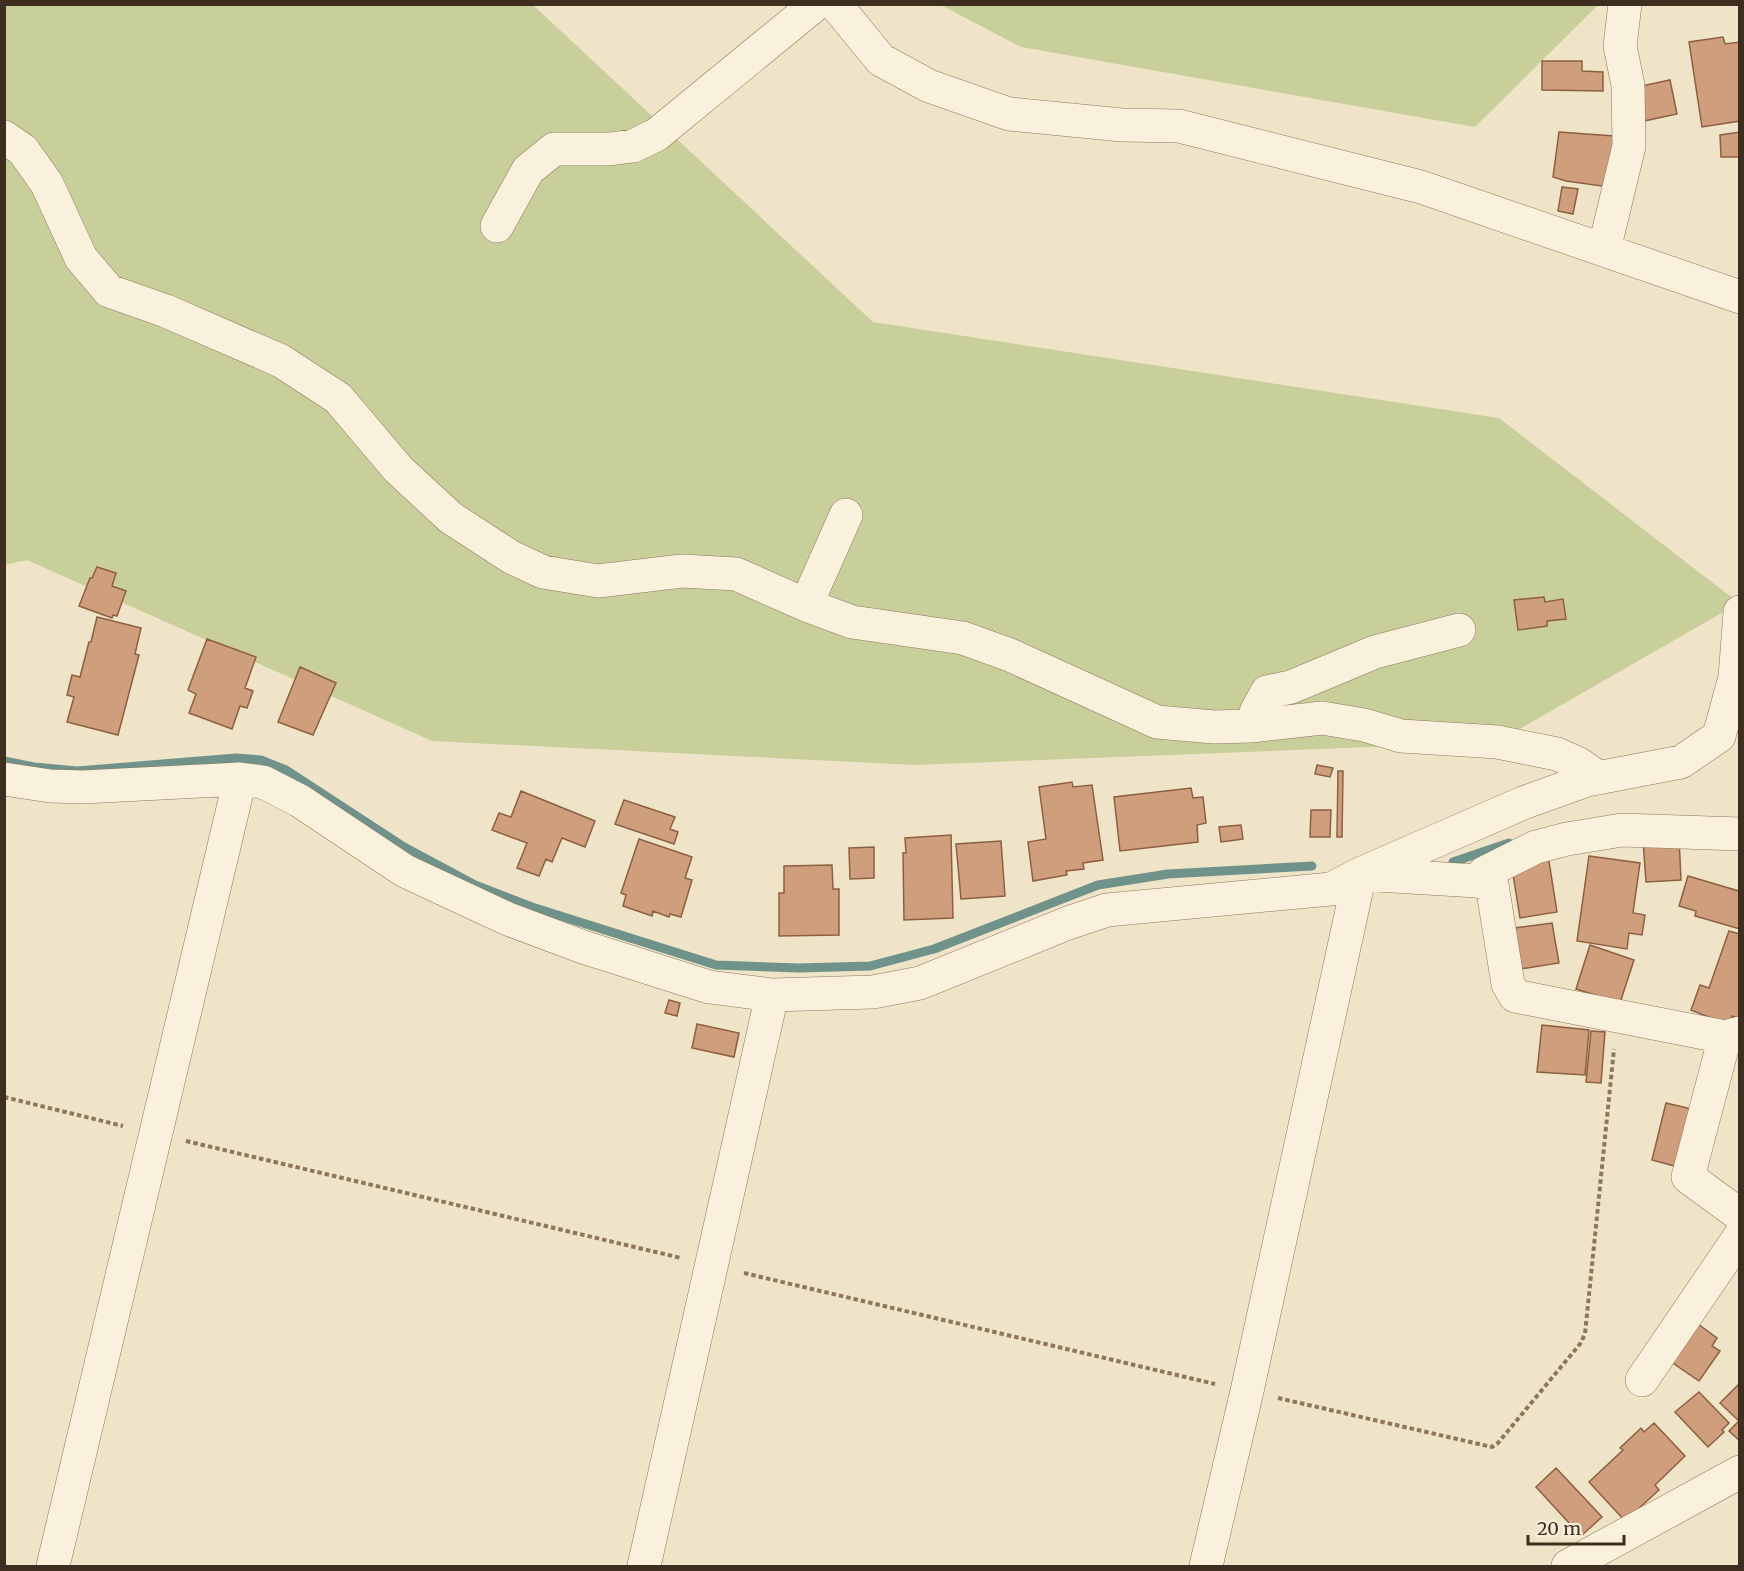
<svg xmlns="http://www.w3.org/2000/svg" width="1744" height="1571" font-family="Merriweather,serif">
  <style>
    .green { fill: #c9cf9b }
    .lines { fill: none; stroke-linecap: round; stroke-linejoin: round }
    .stream { stroke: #6f938a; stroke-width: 9 }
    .building { fill: #cf9f7d; stroke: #8d5f41; stroke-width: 1.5 }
    .minor-casing { stroke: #8d765c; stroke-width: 34 }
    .path { stroke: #8d765c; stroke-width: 4; stroke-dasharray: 4.5 3; stroke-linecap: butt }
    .minor { stroke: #faf1dc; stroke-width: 33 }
  </style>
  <rect width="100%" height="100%" fill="#f0e4c8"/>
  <path class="green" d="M4,5H533L873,322L1499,418L1739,603L1497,742L915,765L432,741L27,560L5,565Z
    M941,5L1597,4L1598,5L1475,127L1021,47Z"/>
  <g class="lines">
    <path class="stream" d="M4,761L34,767L77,771L236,758L261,760L286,770L404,847L475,885L532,907L716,965L799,968L870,966L934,949L1098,885L1168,874L1312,866
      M1453,862L1509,843"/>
  </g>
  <path class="building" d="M1723,37L1725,44L1740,42V121L1702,127L1689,42Z
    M1542,61H1582V71L1603,72V91L1542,90Z
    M1670,80L1677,114L1644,121L1637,87Z
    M1559,132L1614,136L1609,187L1566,181L1553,177Z
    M1740,132V174L1739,157H1721L1720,135Z
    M1562,187L1578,189L1573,214L1558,211Z
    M97,567L116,573L112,586L126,591L117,616L113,615L112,618L79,606L90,578H92Z
    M1544,597L1545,602L1563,599L1566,619L1547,621V626L1518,630L1514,600Z
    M97,617L141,628L135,654L139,655L118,735L67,722L74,697L67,695L72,675L80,677L89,642H91Z
    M207,639L256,657L245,688L253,691L247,708L240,706L232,729L189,713L196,694L188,690Z
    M300,667L336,683L313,735L278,722Z
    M1317,765L1333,768L1330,777L1315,774Z
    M1338,771H1343L1342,837H1337Z
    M1072,782L1073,787L1092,785L1103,860L1083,863L1084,869L1066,871L1067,875L1033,881L1028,842L1046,839L1039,787Z
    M1191,788L1193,798L1203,797L1206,823L1197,825L1198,842L1120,851L1114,797Z
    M521,791L595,821L585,847L562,838L552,862L546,859L539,876L517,868L527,843L492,830L499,813L511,817Z
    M624,800L675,817L670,829L678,832L674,844L615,824Z
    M1311,810H1331L1330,837H1310Z
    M1241,825L1243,839L1221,842L1219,827Z
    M951,835L953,918L904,920L903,853H906L905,838Z
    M1679,837L1681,880L1646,882L1643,840Z
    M639,839L692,857L685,878L692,880L681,917L670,914L669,917L653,911L652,916L623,906L626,895L621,893Z
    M1001,841L1005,896L961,899L956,844Z
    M874,847V878L850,879L849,848Z
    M1548,855L1557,912L1520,918L1511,862Z
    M1589,856L1640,863L1633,913L1645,915L1642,935L1629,933L1627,949L1577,941Z
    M832,865L833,889H839V935L779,936V893H784V866Z
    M1688,876L1739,891L1740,889V929L1695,916L1696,911L1679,906Z
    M1552,923L1559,963L1520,969L1514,928Z
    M1729,931L1740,934V1019L1732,1016L1729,1025L1691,1010L1700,985L1709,988Z
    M1590,945L1634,960L1620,1003L1576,989Z
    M669,1000L680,1003L677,1016L665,1013Z
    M697,1024L739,1033L734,1057L692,1048Z
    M1542,1025L1589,1030L1585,1075L1537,1072Z
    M1591,1031L1605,1032L1601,1083L1586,1082Z
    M1666,1103L1696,1110L1682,1168L1652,1160Z
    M1694,1321L1717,1338L1712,1346L1720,1351L1699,1381L1667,1359Z
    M1740,1383V1441L1729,1431L1739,1421L1720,1403Z
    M1699,1392L1729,1423L1722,1430L1724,1432L1708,1447L1675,1412Z
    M1654,1423L1685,1456L1655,1485L1659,1490L1625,1521L1589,1482L1623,1450L1620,1448L1641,1428L1644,1432Z
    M1556,1468L1602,1517L1581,1536L1536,1487Z"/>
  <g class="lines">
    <g class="minor-casing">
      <path id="minor" d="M835,4L881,60L929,86L1009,114L1122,125L1179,126L1421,187L1740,297
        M4,137L23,150L47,184L81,258L109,291L166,311L281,361L338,398L398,469L451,518L511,557L543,572L598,581L682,571L736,574L806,605L852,622L963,638L1010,655L1157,722L1214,727L1251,726L1322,718L1364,725L1401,736L1497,742L1557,754L1579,764L1599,778
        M497,226L528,170L554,149H609L633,146L656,135L816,4
        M1604,250L1629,146L1628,85L1620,46L1625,4
        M806,605L846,515
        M1251,726L1257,710L1267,692L1291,687L1375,652L1459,630
        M4,779L50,786L83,787L240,779L263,782L300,801L405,871L508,919L583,947L709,987L772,995L873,992L920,983L1068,923L1107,910L1331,889L1360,874L1523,803L1587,780L1681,762L1719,736L1735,677L1740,612
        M1484,873L1536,847L1567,839L1622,830L1740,834
        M1725,1037L1688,1177L1740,1215
        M1642,1380L1740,1236
        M53,1566L240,779
        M644,1566L772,995
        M1206,1566L1247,1391L1360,874L1477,881L1492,885L1508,984L1515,996L1725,1037L1740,1033
        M1568,1566L1740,1472"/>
    </g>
    <path class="path" d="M4,1097L123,1126
      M186,1141L681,1258
      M744,1273L1215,1384
      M1278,1398L1492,1447L1498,1443L1580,1344L1585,1334L1614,1049"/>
    <use href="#minor" class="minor"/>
  </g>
  <rect width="1744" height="1571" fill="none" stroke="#3d2e20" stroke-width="12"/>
  <path d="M1528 1535v9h96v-9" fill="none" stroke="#3d2e20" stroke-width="3"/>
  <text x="1537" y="1535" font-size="18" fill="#3d2e20" stroke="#f7eed8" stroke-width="4.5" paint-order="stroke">20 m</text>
</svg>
